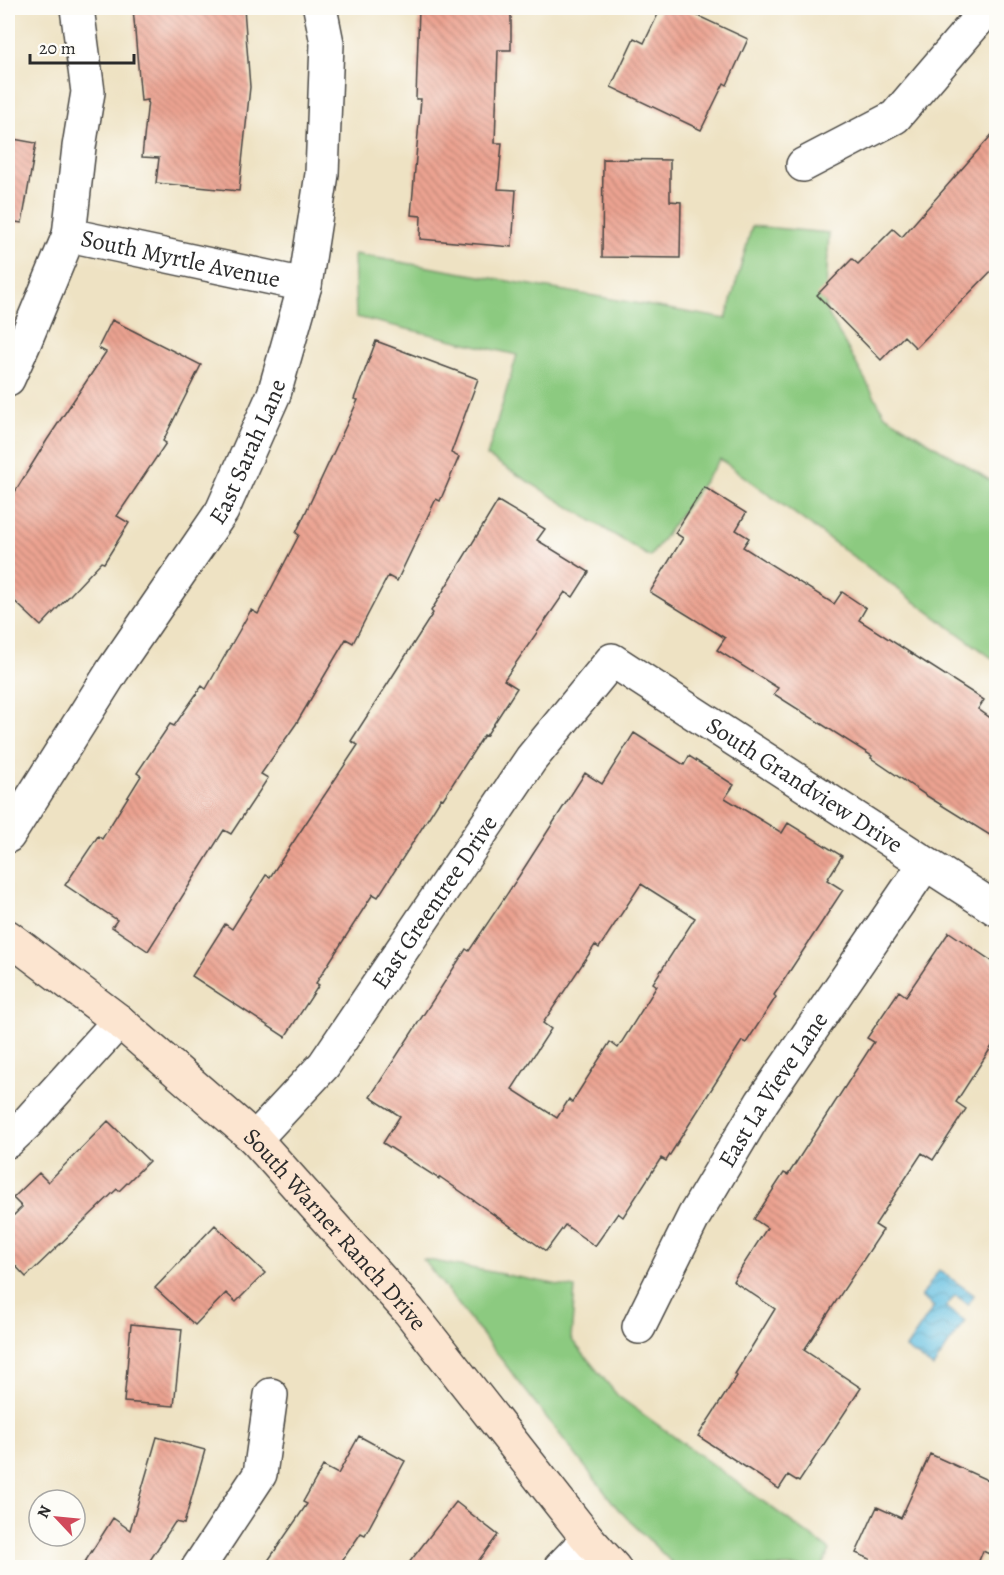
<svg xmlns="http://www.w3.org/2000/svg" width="1004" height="1575" font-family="Alegreya,serif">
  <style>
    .park { fill: #8cca80; stroke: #5c7a56; stroke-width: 1.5 }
    .water { fill: url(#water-waves); stroke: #477586; stroke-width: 1.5 }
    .building { fill: url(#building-back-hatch); fill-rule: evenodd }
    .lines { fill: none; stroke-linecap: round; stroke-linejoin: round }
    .street-casing { stroke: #484642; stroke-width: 36 }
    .secondary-casing { stroke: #484642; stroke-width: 36 }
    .street { stroke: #fff; stroke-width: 33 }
    .secondary { stroke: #fce5d0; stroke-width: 33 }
    .labels { text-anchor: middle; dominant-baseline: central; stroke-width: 4.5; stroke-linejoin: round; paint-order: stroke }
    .street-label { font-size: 24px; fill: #2b2b2b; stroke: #fdfcf7 }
  </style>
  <defs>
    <pattern id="water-waves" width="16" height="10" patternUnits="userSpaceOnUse" patternTransform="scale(1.5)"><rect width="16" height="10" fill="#63bfe1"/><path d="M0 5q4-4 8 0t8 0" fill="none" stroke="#529bb7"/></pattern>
    <pattern id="building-back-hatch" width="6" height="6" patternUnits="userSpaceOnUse" patternTransform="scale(1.5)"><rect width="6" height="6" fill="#eca391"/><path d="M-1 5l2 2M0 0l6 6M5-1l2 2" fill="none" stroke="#bf8577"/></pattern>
  </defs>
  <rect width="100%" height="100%" fill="#fdfcf7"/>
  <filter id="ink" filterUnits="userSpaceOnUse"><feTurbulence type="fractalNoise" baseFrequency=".0167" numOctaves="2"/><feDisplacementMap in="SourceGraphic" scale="12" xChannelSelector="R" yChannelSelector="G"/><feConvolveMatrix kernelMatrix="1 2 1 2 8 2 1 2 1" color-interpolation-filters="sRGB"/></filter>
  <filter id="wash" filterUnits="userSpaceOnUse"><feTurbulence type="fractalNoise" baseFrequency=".008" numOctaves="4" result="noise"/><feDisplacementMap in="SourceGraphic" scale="24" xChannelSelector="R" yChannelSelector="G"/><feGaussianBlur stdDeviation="1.35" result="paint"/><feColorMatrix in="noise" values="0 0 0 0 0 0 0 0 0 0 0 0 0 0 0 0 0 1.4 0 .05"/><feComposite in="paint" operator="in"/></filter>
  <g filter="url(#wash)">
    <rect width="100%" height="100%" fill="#eee2c3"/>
    <path class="park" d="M752,226L829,233L825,308L885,415L996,484V661L720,459L650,557L487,456L517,355L356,317L354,254L726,319Z
      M423,1259L575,1288L571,1339L618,1396L830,1550L821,1567H676L618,1509Z"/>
    <path class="water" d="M939,1270L974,1295L968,1304L955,1295L946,1307L965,1321L933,1367L906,1348L934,1307L921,1297Z"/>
    <g id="blocks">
      <path class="building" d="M133,8H244L250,87L239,191L156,183L159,158L142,157L148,100L141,101Z
        M419,8H511V50H498L495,143H502L498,189L516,190L512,247L420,239L421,216L411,215L421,99H416Z
        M661,8H681L748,39L727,85L724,83L701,130L611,87L634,38L644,43Z
        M996,130V266L916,348L904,336L881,360L817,295L852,259L858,264L893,229L902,237Z
        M8,138L36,143L22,223L8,221Z
        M603,159L670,160V201L681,202L680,258L602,257Z
        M112,320L201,365L163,441L166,443L117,516L129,523L104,563L101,562L41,626L8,595V503L47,440L106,352L98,348Z
        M376,341L478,379L451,453L459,457L440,501L436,499L397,581L388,576L353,643L346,639L296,724L261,774L268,778L231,834L224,830L148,951L112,927L117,920L65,885L98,836L102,839L141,776L137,773L170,724L174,726L202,686L206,689L251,610L258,614L299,535L296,533L358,400L354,399Z
        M704,487L746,513L736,530L749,538L743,547L834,604L842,592L866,608L859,620L984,700L978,709L996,722V839L927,796L871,758L872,756L774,694L778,688L717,650L725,638L650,592L683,538L675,533Z
        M498,501L545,529L537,540L589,572L573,597L565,592L504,680L517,688L486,736L484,735L443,799L441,798L378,897L373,894L316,983L319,985L285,1037L192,976L225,924L232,929L266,875L270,877L358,745L351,741L433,613L431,611Z
        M634,733L684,765L689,756L734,785L725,798L782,833L788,823L842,856L827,880L843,890L774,995L776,997L746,1043L742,1041L666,1161L661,1158L623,1217L618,1213L595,1246L565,1225L546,1251L440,1177L439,1179L383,1143L400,1116L370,1097L466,949L469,951L519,876L585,773L602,784ZM641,884L695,918L653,983L657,986L618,1048L610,1042L572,1102L569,1099L557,1118L512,1089L551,1029L543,1023L595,945L599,948Z
        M949,932L996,964V1040L956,1102L966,1109L933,1160L922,1153L875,1225L883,1230L804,1350L861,1388L799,1482L788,1475L779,1489L698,1436L737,1376L735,1374L775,1309L733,1281L767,1228L754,1219L784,1173L788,1175L874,1042L867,1038L899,991L906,996Z
        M108,1121L149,1161L119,1191L117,1189L26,1277L8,1258V1221L22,1207L13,1198L39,1173L48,1182Z
        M215,1225L265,1273L236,1302L226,1293L195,1325L155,1288Z
        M131,1324L182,1329L174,1406L124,1402Z
        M359,1436L405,1461L365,1535L361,1533L337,1568H263L307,1504L303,1502L323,1466L338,1474Z
        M157,1437L205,1450L184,1524L175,1522L145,1568H81L113,1518L130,1530Z
        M930,1454L996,1484V1557L983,1551L976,1568H866L870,1559L856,1553L877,1507L901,1518Z
        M456,1502L498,1535L473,1568H405Z"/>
    </g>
  </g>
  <g filter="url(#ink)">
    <use href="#blocks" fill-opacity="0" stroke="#484642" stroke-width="1.5"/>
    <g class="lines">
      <g class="street-casing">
        <g id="street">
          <path d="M803,165L895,117L988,8"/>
          <path id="s1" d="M69,235L305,285"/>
          <path d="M8,379L23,346L69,235L79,147L88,92L77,8"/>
          <path id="s2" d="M8,836L113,670L222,511L274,394L305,285L322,174L327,43L320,8"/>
          <path id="s3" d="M255,1139L324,1065L531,759L612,660L996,909"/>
          <path d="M8,1141L26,1124L119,1021"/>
          <path id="s4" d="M639,1327L694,1216L762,1102L925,864"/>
          <path d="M198,1568L260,1474L271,1395"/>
          <path d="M560,1568L588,1539"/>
        </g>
      </g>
      <g class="secondary-casing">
        <g id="secondary">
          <path id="s5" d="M8,937L119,1021L255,1139L409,1311L588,1539L614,1568"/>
        </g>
      </g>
      <use href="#street" class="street"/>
      <use href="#secondary" class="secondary"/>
    </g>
  </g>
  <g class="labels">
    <g class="street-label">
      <text stroke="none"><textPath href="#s1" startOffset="114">South Myrtle Avenue</textPath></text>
      <text stroke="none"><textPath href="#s2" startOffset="454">East Sarah Lane</textPath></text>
      <text stroke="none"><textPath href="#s3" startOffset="828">South Grandview Drive</textPath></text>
      <text stroke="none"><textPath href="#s3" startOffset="298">East Greentree Drive</textPath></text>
      <text stroke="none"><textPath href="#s4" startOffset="273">East La Vieve Lane</textPath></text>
      <text stroke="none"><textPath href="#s5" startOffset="440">South Warner Ranch Drive</textPath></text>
    </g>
  </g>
  <rect width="1004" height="1575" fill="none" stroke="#fdfcf7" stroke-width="30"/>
  <g transform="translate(57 1518) rotate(296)"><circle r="28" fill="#fdfcf7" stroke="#a9a8a5" stroke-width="1.5"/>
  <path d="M0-4.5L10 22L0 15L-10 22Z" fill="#d1495b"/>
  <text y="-9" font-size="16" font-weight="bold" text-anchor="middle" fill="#2b2b2b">N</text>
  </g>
  <path d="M30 54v9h104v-9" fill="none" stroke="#2b2b2b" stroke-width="3"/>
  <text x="39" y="54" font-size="18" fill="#2b2b2b" stroke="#fdfcf7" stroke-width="4.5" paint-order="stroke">20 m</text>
</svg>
